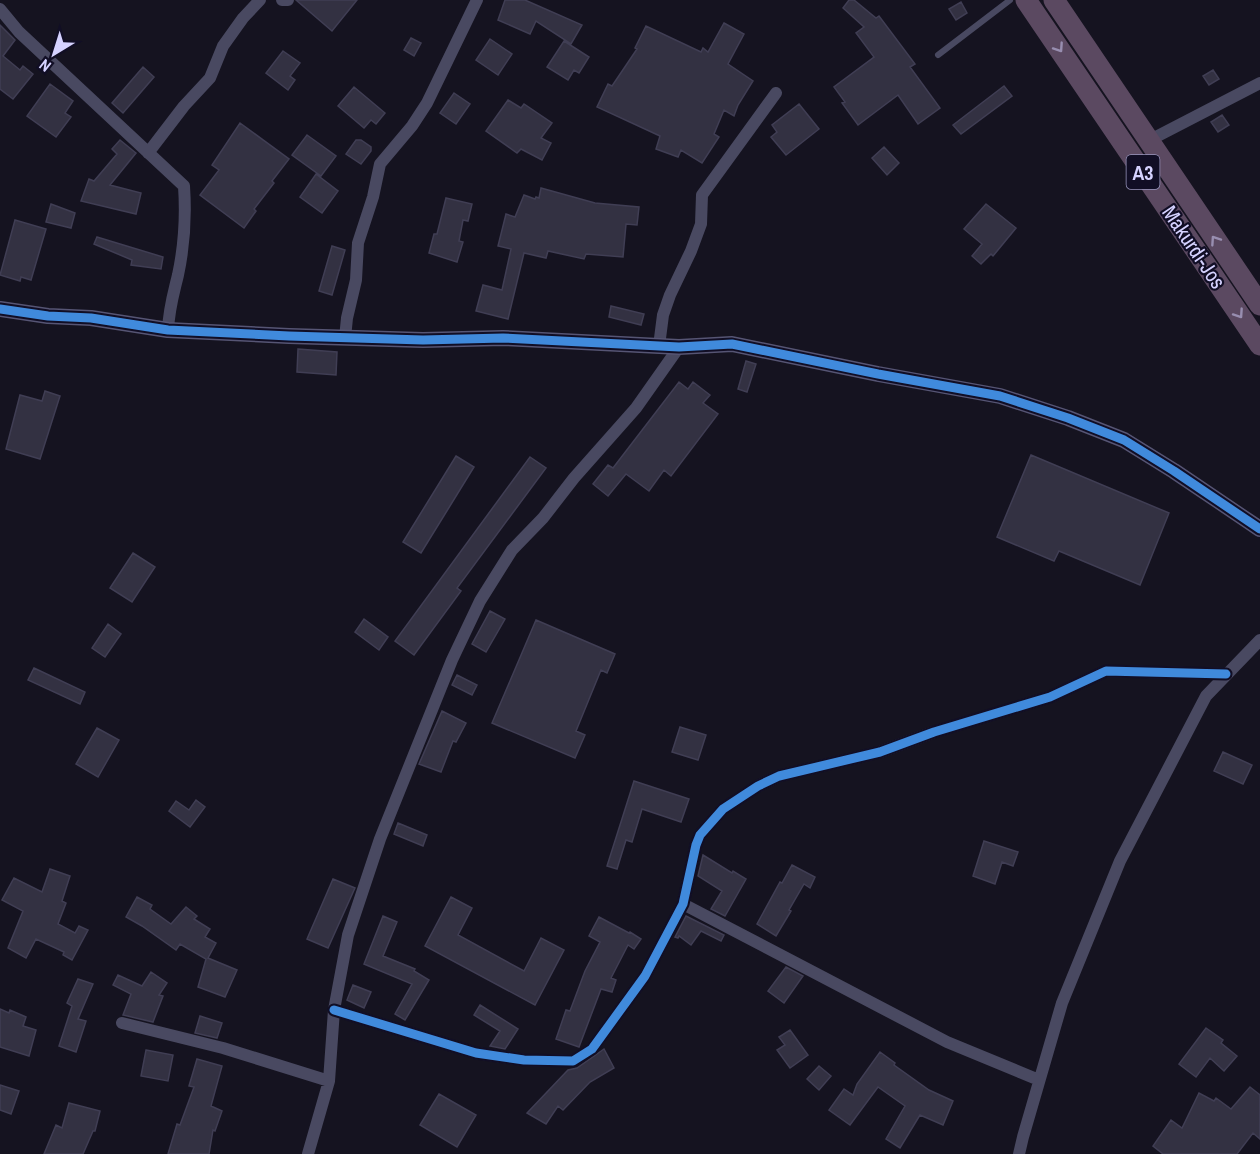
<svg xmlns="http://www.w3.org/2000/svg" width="1260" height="1154" font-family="'Archivo Narrow',sans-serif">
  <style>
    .building { fill: #333142; stroke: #403e54; stroke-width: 1.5 }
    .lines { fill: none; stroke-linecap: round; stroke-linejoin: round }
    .lane { stroke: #494961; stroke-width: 6 }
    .street { stroke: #494961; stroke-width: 12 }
    .secondary { stroke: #565574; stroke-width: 16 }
    .highway { stroke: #5b4961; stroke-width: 21 }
    .cycleway-casing { stroke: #110e25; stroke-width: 13 }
    .cycleway { stroke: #408adc; stroke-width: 9 }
    .oneway { stroke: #988eb0 }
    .labels { text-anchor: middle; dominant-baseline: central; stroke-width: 4.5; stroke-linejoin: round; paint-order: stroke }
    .shield { fill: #110e25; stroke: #9a97be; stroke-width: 1.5 }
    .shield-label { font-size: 20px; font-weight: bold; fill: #d5d2ff }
    .street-label { font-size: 21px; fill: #d5d2ff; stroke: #110e25 }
  </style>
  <rect width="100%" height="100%" fill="#151320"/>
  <path class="building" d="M296,0H357L332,31Z
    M505,0H525L582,25L571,44L536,21L530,34L498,20Z
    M849,0H854L876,18L879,16L915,64L910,67L940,108L918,124L898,95L858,125L842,103L845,102L834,87L874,57L856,33L864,27L843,8Z
    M961,2L967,13L956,20L949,9Z
    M724,23L744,34L728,64L753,81L738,105L734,116L724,110L714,134L719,137L702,163L681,150L678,157L656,149L660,136L597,107L608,84L612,86L637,49L635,48L646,26L701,52L703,48L708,52Z
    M0,25L15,40L3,56L20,70L23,66L33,74L13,99L0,89Z
    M411,38L421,43L414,56L404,50Z
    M490,39L512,54L498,75L476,60Z
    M564,41L589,57L579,73L574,70L568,80L547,67Z
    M283,51L300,63L290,76L295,80L288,90L266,73Z
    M143,67L154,77L123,113L112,103Z
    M1213,70L1219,79L1209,85L1203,76Z
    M50,84L73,101L65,113L71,117L56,137L27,116Z
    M1004,86L1012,96L961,134L953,125Z
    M354,87L385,113L376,124L371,120L364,128L338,106Z
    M454,93L470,104L456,124L440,113Z
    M508,100L521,108L524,104L552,123L541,138L551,143L542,160L521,149L517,153L486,131Z
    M799,104L819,129L786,155L771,137L777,132L772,125Z
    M1222,115L1229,125L1218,132L1211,122Z
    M240,123L289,159L272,181L274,183L254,209L256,211L244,228L200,195L219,170L212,165Z
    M307,135L336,156L321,176L292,155Z
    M120,140L136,153L110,185L141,193L136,214L81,201L89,179L94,181L117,154L112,149Z
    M356,140H361L371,147V151L361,164L346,154Z
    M884,147L899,163L887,175L872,158Z
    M316,174L338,191L322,213L300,197Z
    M541,188L595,203L639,207L637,225L626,224L623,257L586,254L584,259L548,251L546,258L524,253L508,319L476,311L483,285L502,290L511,249L498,246L506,214L515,217L524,195L535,199L536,197L539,198Z
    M446,198L472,204L468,221L463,220L459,241L463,242L457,262L429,253L434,234H437Z
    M51,204L75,213L71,228L46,222Z
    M986,204L1016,228L993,256L991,254L981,264L972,256L982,244L964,229Z
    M15,220L46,229L31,280L21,277L20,281L0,275Z
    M97,237L163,257L161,269L131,265L132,260L94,244Z
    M332,246L345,250L332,295L319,291Z
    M611,306L644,314L641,325L609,317Z
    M298,349L337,352L336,375L297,372Z
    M746,361L756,364L747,392L738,389Z
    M679,382L688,389L693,382L710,395L703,403L718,414L671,476L664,470L649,491L626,474L608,496L593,484L608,465L613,468Z
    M45,391L60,396L40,459L6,449L20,395L42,401Z
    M1031,455L1169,513L1140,585L1059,551L1054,561L997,537Z
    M456,456L474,467L421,553L403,542Z
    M530,457L546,468L457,588L461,591L414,655L395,641Z
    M133,553L155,567L132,602L110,588Z
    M490,611L505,619L486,652L472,644Z
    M364,619L388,637L379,650L355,632Z
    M536,620L615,654L607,673L601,670L576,731L585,735L575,758L492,723Z
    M108,624L121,634L105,657L92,648Z
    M34,668L85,692L80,704L28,680Z
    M457,675L477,685L472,695L452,685Z
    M442,711L466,723L456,742L453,741L441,772L419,764Z
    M680,727L706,735L698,760L672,752Z
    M97,728L119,740L98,777L76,764Z
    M1223,752L1252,765L1243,784L1214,771Z
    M634,781L689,799L681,822L642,809L632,842L626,840L617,869L607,866Z
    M196,800L205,807L190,827L169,811L176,801L189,810Z
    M398,823L427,835L423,846L394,834Z
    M984,841L1018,852L1013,866L1002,862L995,884L973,876Z
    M703,855L732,873L733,871L746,879L725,916L711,909L722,891L698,876Z
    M792,865L815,877L810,888L804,884L789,910L791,911L776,936L757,924L780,882L782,883Z
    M50,869L70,876L62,901L66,903L58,924L75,933L79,926L88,930L72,960L63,955L64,952L36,939L26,958L8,948L23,911L2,900L14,878L42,892Z
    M333,879L355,888L328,948L307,939Z
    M137,897L152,905L150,909L171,924L186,907L197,916L194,919L210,929L205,937L216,943L208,958L237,970L225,997L198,987L206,959L180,944L176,950L142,926L126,917Z
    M451,897L472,908L458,935L524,971L541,938L564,950L535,1005L425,946Z
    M383,916L397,922L383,956L415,969L414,971L429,980L405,1020L395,1014L412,984L364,964Z
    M686,916L724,935L721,941L701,931L691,945L679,936L678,938L675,937Z
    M599,917L629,933L630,932L641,939L634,949L628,945L611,978L616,980L612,992L601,989L579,1047L556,1039L566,1010L570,1011L585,971L600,942L589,936Z
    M786,967L803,976L784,1003L768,991Z
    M151,972L167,983L159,995L163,996L153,1022L123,1015L131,994L113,985L118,975L142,986Z
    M78,979L93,984L78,1019L86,1021L76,1052L59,1046L72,1006L67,1003Z
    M353,985L371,992L364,1008L347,1000Z
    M480,1005L518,1029L505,1049L490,1046L500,1031L474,1015Z
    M0,1009L9,1013L10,1010L26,1017L23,1026L36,1030L29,1056L0,1047Z
    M200,1016L222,1023L217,1038L195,1033Z
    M1206,1028L1223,1040L1221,1043L1237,1056L1224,1071L1210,1058L1196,1077L1179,1064Z
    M790,1030L808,1055L790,1068L777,1050L785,1045L779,1037Z
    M604,1049L614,1068L590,1082L563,1110L558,1106L546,1124L527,1113L568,1070L577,1068Z
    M146,1050L173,1055L168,1081L141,1076Z
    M880,1052L895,1063L894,1065L929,1090L953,1101L943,1125L920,1115L900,1148L886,1139L905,1106L878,1087L850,1125L829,1110L844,1089L853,1095L857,1084Z
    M197,1059L222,1066L211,1106L222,1111L215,1131L213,1130L209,1154H168L177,1124L180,1125L194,1087L189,1086Z
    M819,1066L831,1076L819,1090L807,1079Z
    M0,1085L19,1091L11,1114L0,1110Z
    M1250,1087L1260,1095V1139L1253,1133L1237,1154H1163L1153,1146L1171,1120L1182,1128L1199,1093L1214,1101L1216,1098L1231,1109Z
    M439,1094L476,1115L457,1147L420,1125Z
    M69,1103L100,1111L95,1131H93L83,1154H44L56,1125L62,1128Z"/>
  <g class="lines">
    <path class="lane" d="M938,55L1010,0"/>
    <path class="street" d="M282,0H288
      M0,9L19,32L184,186C186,215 184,247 178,275C173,296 169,308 168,330
      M1148,141L1260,83
      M148,153L184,106L210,78L223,46L243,18L260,0
      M345,338L347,318L356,280L358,243L373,197L380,164L412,126L427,103L477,0
      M659,346L663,315L670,295L691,251L701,224L702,195L776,93
      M683,904L947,1042L1039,1080
      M334,1010L476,1053L524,1060L573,1061L592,1049L645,976L683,904L696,845L700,835L723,809L758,786L779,776L880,752L934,732L1050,697L1106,671L1226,674
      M122,1023L223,1048L329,1081
      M308,1154L329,1081L334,1010L348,935L380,839L452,660L480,601L512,550L543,518L574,478L636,408L679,347
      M1019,1154L1023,1137L1062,1003L1120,861L1206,696L1260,640"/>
    <path class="secondary" d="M0,309L48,316L91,318L168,330L289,336L423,340L503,338L679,347L732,344L878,374L1000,396L1068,418L1124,440L1174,471L1260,529"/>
    <path class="highway" d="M1026,0L1260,345
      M1054,0L1260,305"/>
    <g class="cycleway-casing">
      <path id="cycleway" d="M0,309L48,316L91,318L168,330L289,336L423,340L503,338L679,347L732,344L878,374L1000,396L1068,418L1124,440L1174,471L1260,529
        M334,1010L476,1053L524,1060L573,1061L592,1049L645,976L683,904L696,845L700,835L723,809L758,786L779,776L880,752L934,732L1050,697L1106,671L1226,674"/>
    </g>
    <use href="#cycleway" class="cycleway"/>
  </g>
  <defs><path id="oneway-chevron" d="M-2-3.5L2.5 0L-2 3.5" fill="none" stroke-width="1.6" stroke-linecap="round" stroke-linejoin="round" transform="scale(1.5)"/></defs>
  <g class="oneway">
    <use href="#oneway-chevron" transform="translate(1059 48) rotate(56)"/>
    <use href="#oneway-chevron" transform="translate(1215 240) rotate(-124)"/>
    <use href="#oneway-chevron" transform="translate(1239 314) rotate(56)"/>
  </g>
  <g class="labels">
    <rect class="shield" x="1126.5" y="155" width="33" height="34" rx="4.5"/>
    <g class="shield-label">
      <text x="1143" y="172">A3</text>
    </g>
    <g class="street-label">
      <text transform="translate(1194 247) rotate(56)">Makurdi-Jos</text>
    </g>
  </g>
  <g transform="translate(54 54) rotate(218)" stroke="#110e25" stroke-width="4.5" paint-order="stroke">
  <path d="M0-4.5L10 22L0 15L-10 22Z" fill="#d5d2ff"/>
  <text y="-9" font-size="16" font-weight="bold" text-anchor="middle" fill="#d5d2ff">N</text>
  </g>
</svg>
